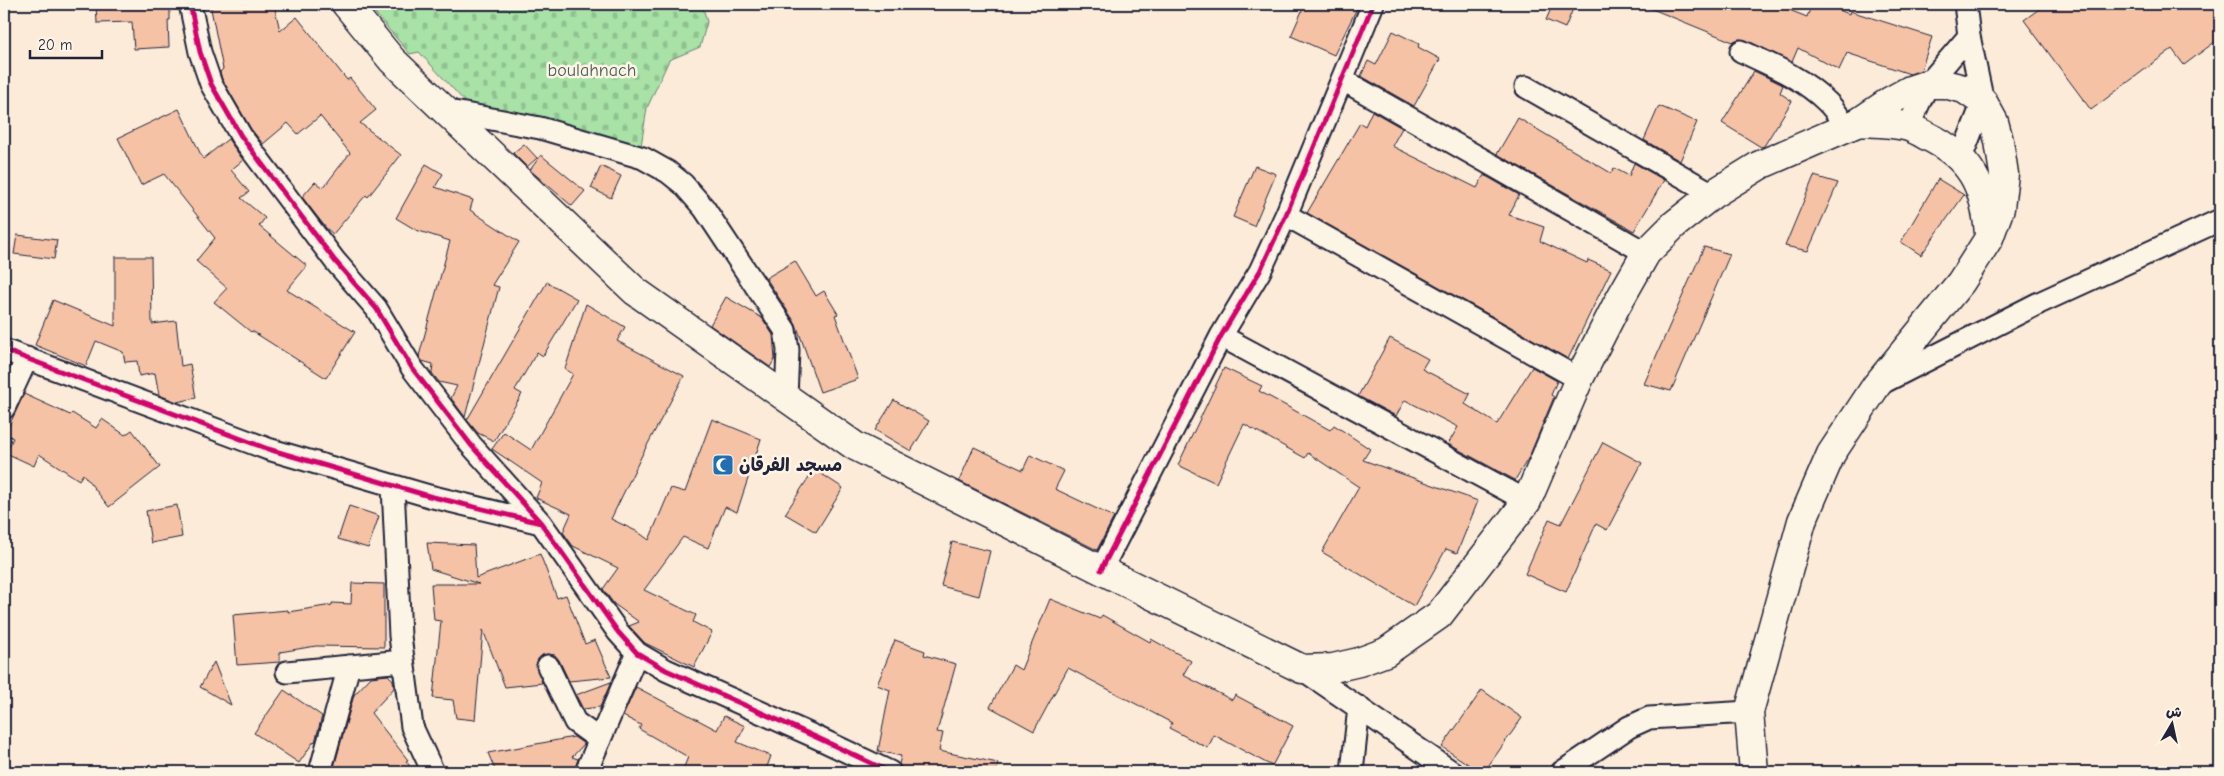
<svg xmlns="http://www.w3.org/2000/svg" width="2224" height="776" font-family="'Comic Neue','Playpen Sans Arabic',sans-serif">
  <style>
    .cemetery { fill: url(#cemetery-stones); stroke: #658271 }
    .building { fill: #f5c2a6; stroke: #22223b }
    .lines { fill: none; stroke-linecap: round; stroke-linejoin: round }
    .street-casing { stroke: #22223b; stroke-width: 25 }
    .secondary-casing { stroke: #22223b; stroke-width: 31 }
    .street { stroke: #fcf5e5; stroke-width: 21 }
    .secondary { stroke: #fcf5e5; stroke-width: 28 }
    .cycleway-casing { stroke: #fcf5e5; stroke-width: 8 }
    .cycleway { stroke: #d6006c; stroke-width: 5 }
    .labels { text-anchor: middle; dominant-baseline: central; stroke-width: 5; stroke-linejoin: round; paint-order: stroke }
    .park-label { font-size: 18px; fill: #4a5c5b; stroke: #fcf5e5 }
    .poi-label { font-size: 18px; font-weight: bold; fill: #22223b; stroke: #fcf5e5; text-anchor: start }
  </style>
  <defs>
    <pattern id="cemetery-stones" width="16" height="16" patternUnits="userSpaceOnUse" patternTransform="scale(1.25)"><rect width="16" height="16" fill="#a8e2a7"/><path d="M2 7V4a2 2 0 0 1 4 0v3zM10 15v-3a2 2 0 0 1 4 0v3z" fill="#90c291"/></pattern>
  </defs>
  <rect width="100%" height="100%" fill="#fbebd8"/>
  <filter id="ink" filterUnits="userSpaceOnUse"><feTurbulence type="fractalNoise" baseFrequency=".02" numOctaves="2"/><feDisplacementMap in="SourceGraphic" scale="10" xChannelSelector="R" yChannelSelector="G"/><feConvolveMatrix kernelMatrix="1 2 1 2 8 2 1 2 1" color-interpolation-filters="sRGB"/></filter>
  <g filter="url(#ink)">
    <path class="cemetery" d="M367,4H702L707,22L700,47L669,60L647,108L641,146L626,149L467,104L419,52L410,54Z"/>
    <path class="building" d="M96,4H170V20H168L169,47L134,49L132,22L97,23Z
      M210,4H274L280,31L297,17L347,80L350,78L376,110L360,123L401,155L368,197L366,195L333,234L326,228L302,197L315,182L323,188L350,153L320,116L298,134L288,123L263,144L251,129L222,79L220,72L223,69Z
      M1305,4H1359L1334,55L1291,36Z
      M1553,4H1575L1565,28L1546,20Z
      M1640,4H1774L1807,17L1812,4H1824L1849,14L1850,11L1932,37L1921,70L1910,74L1847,53L1839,70L1798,48L1792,62L1746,40L1739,39L1733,42Z
      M2046,4H2220V38L2184,65L2172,49L2091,110L2024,20Z
      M1393,31L1419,44L1418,47L1440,59L1414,106L1361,76L1368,61L1376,65Z
      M1754,71L1783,85L1780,93L1792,101L1764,146L1761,147L1722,123Z
      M1659,106L1697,122L1680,161L1644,140Z
      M179,109L203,159L228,139L243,160L231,170L249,192L241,198L265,218L259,226L307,266L287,290L355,332L326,378L252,331L251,332L214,302L227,288L196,261L215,238L164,174L141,185L118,138Z
      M1372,111L1402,128L1392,146L1477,188L1484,175L1519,195L1509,215L1544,227L1540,241L1587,263L1588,260L1611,270L1568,359L1307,213L1360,123L1365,126Z
      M1518,118L1611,173L1614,168L1629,176L1634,163L1664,180L1634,231L1497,154Z
      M524,144L537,158L527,167L513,153Z
      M541,155L585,191L572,206L530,170Z
      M426,164L443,174L435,187L473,200L470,210L519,242L492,285L499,287L465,417L451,398L457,386L439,382L432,373L433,364L422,361L419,356L450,241L416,230L396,218Z
      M601,166L621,176L611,198L591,188Z
      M1255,166L1276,174L1254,226L1233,217Z
      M1814,176L1838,183L1808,251L1785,246Z
      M1938,179L1964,195L1921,255L1901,242Z
      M17,235L57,240L54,259L14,254Z
      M1704,247L1730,254L1671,391L1644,384Z
      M115,257H151L152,324L176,321L181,366L190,364L196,398L177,402L159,395L155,373L139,376L137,361L125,362L123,352L96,341L86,366L35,345L53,300L115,326Z
      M795,261L816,296L824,291L838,314L835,315L858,379L820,392L796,324L766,278Z
      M547,282L577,299L543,356L537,352L515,390L522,394L494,441L478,433L467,420Z
      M726,297L762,318L773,335L775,359L770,367L710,325Z
      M586,304L625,327L617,341L684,376L642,455L611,519L638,532L649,540L671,488L685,492L712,419L761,439L737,512L725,507L708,548L683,537L644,590L696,615L693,622L712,632L694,667L645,643L629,626L639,622L614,604L603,589L618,568L573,546L563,532L571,514L536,498L542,483L492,449L504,432L531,450L573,374L565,369Z
      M1390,338L1428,359L1422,369L1470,394L1465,404L1497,424L1532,367L1557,381L1551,395L1554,397L1529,457L1515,480L1448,444L1458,427L1405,400L1396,416L1358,396Z
      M1224,368L1262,386L1259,391L1330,430L1334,425L1370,449L1363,460L1478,501L1457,553L1446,549L1414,606L1322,552L1359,487L1308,453L1305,458L1244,424L1216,483L1178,465Z
      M24,394L70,415L72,413L96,428L102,419L125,435L132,430L160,467L109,507L83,474L79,480L39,454L34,466L6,453L13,438L5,434Z
      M894,400L929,421L911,451L875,430Z
      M1603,442L1642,463L1607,530L1596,524L1566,592L1525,574L1549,519L1561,524Z
      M974,447L1023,470L1030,455L1064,471L1055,489L1114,517L1097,550L959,481Z
      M814,469L843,488L816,532L785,514Z
      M177,505L182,537L151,543L146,511Z
      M349,506L379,516L368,548L338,539Z
      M952,542L990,551L979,596L941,586Z
      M427,543L474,545L476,578L540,554L557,598L566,595L585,644L595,640L611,677L569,681L559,660L555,655L548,654L542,655L536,665L542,683L505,687L483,630L475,720L456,718L453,700L433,698L441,621L434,620L431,584H479L431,569Z
      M352,583L384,584V647L316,646L280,652V662L237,665L233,615L288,610V612L332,605V603L351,604Z
      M1050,599L1100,619L1102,615L1150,642L1151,639L1191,661L1183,675L1232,700L1235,695L1293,726L1272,766L1214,735L1208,748L1169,728L1172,723L1068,668L1034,731L990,707L1013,665L1021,670Z
      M895,640L925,651L924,655L956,664L937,732L943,733L939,751L998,763L997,772H921L902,769L899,764L901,756L878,751L890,690L877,685Z
      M214,662L231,705L200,687Z
      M388,675L393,680L394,688L371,713L408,760L406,761L414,772H339L334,767L354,695L371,677Z
      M611,682L600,707L583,709L576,695Z
      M636,687L717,730L724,716L745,726L737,742L771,756L765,772H682L688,757L639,729L641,725L623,716Z
      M284,690L322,716L315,742L314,741L299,763L254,733Z
      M1482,690L1522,718L1484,772H1480L1442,747Z
      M574,737L584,744L572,757L578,759L574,772H496L488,753Z"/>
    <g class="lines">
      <g class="street-casing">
        <path id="street" d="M190,4L200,52L211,84L241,136L335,261L376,308L412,368L471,445L541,523L618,632L637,653L666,670L818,738L890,772
          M1741,51C1771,65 1803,78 1827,102C1835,109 1840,119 1846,127
          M1343,80L1646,253
          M1526,87L1713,194
          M443,110L540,128L643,158L668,172L683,184L704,208L785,330L788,350L786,398
          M1908,127L1928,84L1969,36
          M1961,158L1983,102L1969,36L1965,4
          M1286,215L1579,379
          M1221,336L1527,501
          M4,350L268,449L429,496L541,523
          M1880,384L2039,303L2220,220
          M4,408L27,358
          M393,486L400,636L412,727L433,772
          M1101,570L1221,336L1260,271L1286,215L1373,4
          M548,666L575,722L600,740
          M1302,669L1452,772
          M287,672L403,661
          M320,772L349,666
          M586,772L637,653
          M1352,772L1359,707
          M1562,772L1629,727L1649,718L1749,712"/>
      </g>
      <g class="secondary-casing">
        <path id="secondary" d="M346,4L392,60L635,291L855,446L1101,570L1302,669L1333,668L1359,662L1386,652L1439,615L1527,501L1579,379L1616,306L1646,253L1675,224L1713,194L1760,165L1859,122L1890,101L1910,90L1928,84H1944L1964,89L1983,102L1994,122L1999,141L2004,174L2000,208L1989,238L1961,282L1876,386L1831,454L1802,521L1749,712L1754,772
          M1859,122C1875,123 1890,123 1905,126C1913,128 1920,132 1927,136C1971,157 1985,186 1989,234"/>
      </g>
      <use href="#street" class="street"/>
      <use href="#secondary" class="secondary"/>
      <g class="cycleway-casing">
        <path id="cycleway" d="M190,4L200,52L211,84L241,136L335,261L376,308L412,368L471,445L541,523L618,632L637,653L666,670L818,738L890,772
          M4,350L268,449L429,496L541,523
          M1101,570L1221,336L1260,271L1286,215L1373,4"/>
      </g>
      <use href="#cycleway" class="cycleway"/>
    </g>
  </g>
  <defs>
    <g id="mosque-square" transform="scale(1.125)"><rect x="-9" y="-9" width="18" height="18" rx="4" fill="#1f6fb2" stroke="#fcf5e5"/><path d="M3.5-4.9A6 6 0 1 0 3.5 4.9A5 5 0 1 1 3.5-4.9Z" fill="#fff"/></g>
  </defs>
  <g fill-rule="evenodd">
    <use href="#mosque-square" x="723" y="465"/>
  </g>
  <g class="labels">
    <g class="park-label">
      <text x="592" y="70">boulahnach</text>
    </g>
    <g class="poi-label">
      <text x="739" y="465">مسجد الفرقان</text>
    </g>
  </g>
  <rect width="2224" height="776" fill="none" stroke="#fcf5e5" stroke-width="20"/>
  <rect x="10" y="10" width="2204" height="756" fill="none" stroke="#22223b" stroke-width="2" filter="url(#ink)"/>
  <g transform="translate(2172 724) rotate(9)" stroke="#fcf5e5" stroke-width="4" paint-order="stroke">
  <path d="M0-4L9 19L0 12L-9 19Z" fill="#22223b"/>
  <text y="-8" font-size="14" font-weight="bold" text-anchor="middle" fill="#22223b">ش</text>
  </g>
  <path d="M30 50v8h72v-8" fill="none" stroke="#22223b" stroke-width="2.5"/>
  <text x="38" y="50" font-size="15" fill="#22223b" stroke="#fcf5e5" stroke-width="4" paint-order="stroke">20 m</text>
</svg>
